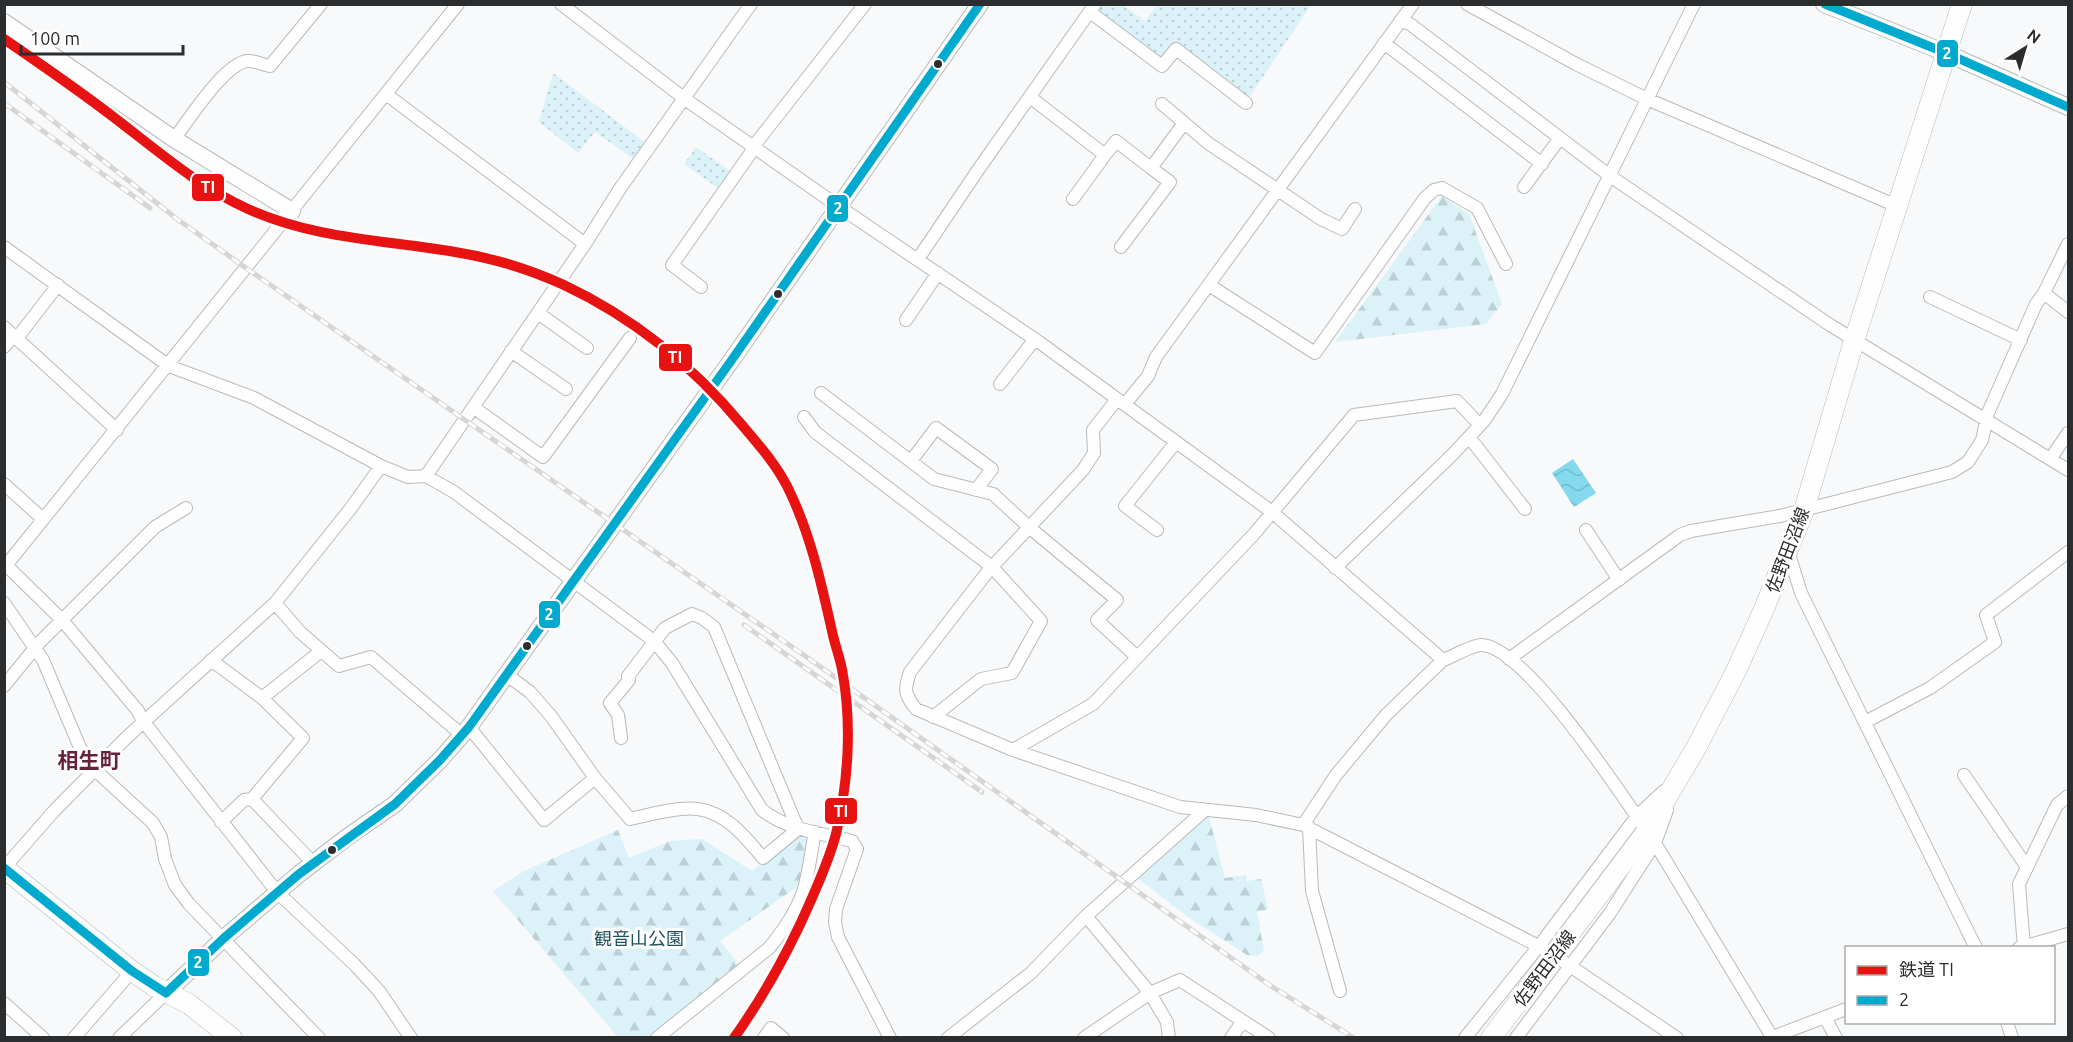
<svg xmlns="http://www.w3.org/2000/svg" width="2073" height="1042" font-family="Ubuntu,'Noto Sans JP',sans-serif">
  <style>
    .grass { fill: url(#grass-dots) }
    .forest { fill: url(#forest-firs) }
    .water { fill: url(#water-waves) }
    .lines { fill: none; stroke-linecap: round; stroke-linejoin: round }
    .street-casing { stroke: #b9babb; stroke-width: 14 }
    .secondary-casing { stroke: #b9babb; stroke-width: 18 }
    .primary-casing { stroke: #b9babb; stroke-width: 21 }
    .street { stroke: #fefefe; stroke-width: 12 }
    .secondary { stroke: #fefefe; stroke-width: 16 }
    .primary { stroke: #fefefe; stroke-width: 20 }
    .rail-casing { stroke: #d6d6d6; stroke-width: 5 }
    .rail { stroke: #fff; stroke-width: 3; stroke-dasharray: 9; stroke-linecap: butt }
    .bus-1-casing { stroke: #fff; stroke-width: 14 }
    .bus-1 { stroke: #00a9ce; stroke-width: 9 }
    .rail-1-casing { stroke: #fff; stroke-width: 15 }
    .rail-1 { stroke: #e71212; stroke-width: 10 }
    .bus-dot { fill: #2c2d2e; stroke: #fff; stroke-width: 2 }
    .labels { text-anchor: middle; dominant-baseline: central; stroke-width: 6; stroke-linejoin: round; paint-order: stroke }
    .street-label { font-size: 18px; fill: #2c2d2e; stroke: #fff }
    .park-label { font-size: 18px; fill: #1f525e; stroke: #fff }
    .quarter-label { font-size: 21px; font-weight: bold; fill: #66223a; stroke: #fff }
    .line-badge { stroke: #fff; stroke-width: 2 }
    .badge-label { font-size: 16px; text-anchor: middle; font-weight: bold; fill: #fff }
  </style>
  <defs>
    <pattern id="grass-dots" width="8" height="8" patternUnits="userSpaceOnUse" patternTransform="scale(1.5)"><rect width="8" height="8" fill="#dbf2f8"/><path d="M2 2h.1M6 6h.1" fill="none" stroke="#bcd0d5" stroke-width="1.8" stroke-linecap="round"/></pattern>
    <pattern id="forest-firs" width="22" height="20" patternUnits="userSpaceOnUse" patternTransform="scale(1.5)"><rect width="22" height="20" fill="#dbf2f8"/><path d="M5 1l3.5 6h-7zM16 11l3.5 6h-7z" fill="#bcd0d5"/></pattern>
    <pattern id="water-waves" width="16" height="10" patternUnits="userSpaceOnUse" patternTransform="scale(1.5)"><rect width="16" height="10" fill="#84d9ed"/><path d="M0 5q4-4 8 0t8 0" fill="none" stroke="#72bbcc"/></pattern>
  </defs>
  <rect width="100%" height="100%" fill="#f7f9fa"/>
  <path class="grass" d="M1100,5H1123L1145,21L1157,5H1311L1248,99L1175,44L1162,61L1094,12Z
    M553,73L646,143L634,159L595,132L578,153L539,122Z
    M696,147L730,171L718,188L684,164Z"/>
  <path class="forest" d="M1442,196L1469,214L1502,304L1486,324L1335,342Z
    M1209,817L1225,878L1246,875L1247,881L1261,879L1268,909L1257,912L1264,951L1257,956L1247,955L1188,917L1136,877L1201,818Z
    M618,830L629,858L670,841L702,839L752,871L799,836L811,840L801,884L720,941L740,966L648,1037H618L493,891L524,871Z"/>
  <path class="water" d="M1573,459L1596,493L1574,507L1552,473Z"/>
  <g class="lines">
    <g class="street-casing">
      <path id="street" d="M561,4L685,99L838,206L1039,342L1272,512L1443,660C1452,657 1472,645 1481,645C1526,645 1628,805 1655,843L1772,1037
        M1467,4L1576,64L1647,99L1897,206
        M1090,12L1162,66L1176,49L1246,103
        M1400,21L1410,24L1610,176L1830,325L2068,470
        M1384,43L1542,164
        M386,94L585,244
        M1030,97L1105,155L1116,141L1151,168L1184,123
        M1162,104L1208,143L1321,219L1342,229L1355,209
        M174,139C188,121 224,64 247,61C254,60 263,65 270,66L321,4
        M1524,187L1560,138
        M1073,199L1105,155
        M4,247L169,366L254,398L381,466L408,477L426,476L454,492L654,641L672,663L762,810C787,830 821,833 852,841L857,849L836,909L835,922L838,937L890,1038
        M1121,247L1170,182L1151,168
        M918,259L978,170L1095,4
        M1209,285L1315,353L1425,198L1434,190L1442,188L1477,208L1506,264
        M701,287L672,265L750,154L753,147L865,4
        M2044,293L2068,312
        M1930,297L2021,340
        M538,313L587,348
        M906,320L938,273
        M4,327L117,430
        M17,338L58,285
        M4,347L14,335
        M511,351L566,389
        M1000,384L1035,339
        M821,393L934,479L993,494L1030,528L1117,600L1097,620L1137,657
        M1118,401L1114,403L1093,430L1094,453L1083,470L989,570L910,672C904,690 904,694 916,709L1013,750L1180,807L1256,815L1303,825L1544,949
        M1125,404L1148,376L1156,357L1413,4
        M473,407L543,457L630,338
        M804,417L815,432L992,567L1041,621L1012,673L981,679L933,717
        M1469,437L1525,509
        M2051,458L2068,433
        M911,461L936,428L992,469L976,490
        M426,476L585,244L621,187L751,4
        M4,484L43,519
        M1157,530L1125,506L1176,442
        M1586,530L1619,580
        M1788,551L1801,593L1976,948
        M4,563L62,620L138,711L143,721L277,892L354,964L379,991L411,1038
        M4,568L458,4
        M1335,568L1452,455L1484,421L1502,394L1694,4
        M4,603L43,660L81,750L94,769L153,823L161,837L165,859L175,885L189,904L319,1038
        M275,603L300,632L339,666L371,657L462,735
        M1509,659L1680,535L1691,531L1780,516L1952,472L1968,462L1982,440L1988,413L2036,304L2044,293L2068,244
        M211,660L262,698L303,738L252,799L244,800L221,822
        M507,675L530,692L551,716L595,778L630,819C647,815 681,806 698,809C727,813 746,838 763,858L798,829L714,627L702,618L692,614L665,628L628,676L629,680L610,703L618,715L621,738
        M4,686L39,643L155,527L186,508
        M262,698L321,651
        M1865,722L1930,688L1995,642L1986,615L2068,552
        M469,727L544,820L595,778
        M1013,750L1093,704L1254,534L1354,415L1457,401L1480,425
        M1964,775L2027,867
        M252,799L313,863
        M1303,825L1336,775L1386,715L1443,660
        M1309,827L1312,891L1340,991
        M4,868L54,811L127,737L275,603L351,508L381,466
        M1086,916L1150,993L1167,1022L1169,1038
        M2019,948L2068,934
        M2024,948L2019,884L2057,805L2068,796
        M1564,962L1677,1038
        M4,1003L43,1038
        M1825,1017L1836,1038
        M2007,1022L2012,1038
        M74,1038L132,971
        M119,1038L166,993
        M657,1038L769,948C783,931 796,913 803,892C809,873 811,852 815,832
        M764,1038L771,1028L783,1038
        M948,1038L1031,973L1086,916L1205,810
        M1084,1038L1150,993L1180,980L1269,1038
        M1231,1038L1243,1021
        M1465,1038L1539,946L1637,816L1664,791
        M1516,1038L1610,913L1655,843L1667,810
        M1770,1038L1846,1009"/>
    </g>
    <g class="secondary-casing">
      <path id="secondary" d="M1824,4L1946,53L2068,107
        M4,22L174,139L292,211
        M166,993L224,938L299,874L346,838L395,804L440,760L469,727L731,361L980,4"/>
    </g>
    <g class="primary-casing">
      <path id="primary" d="M4,868L132,971L154,986L189,1004L232,1038
        M1491,1038L1647,831L1696,748L1736,671L1764,609L1804,510L1854,341L1962,4"/>
    </g>
    <use href="#street" class="street"/>
    <use href="#secondary" class="secondary"/>
    <use href="#primary" class="primary"/>
    <g class="rail-casing">
      <path id="rail" d="M4,82L177,219L246,268L808,658L1271,986L1354,1038
        M4,103L150,208
        M744,625L982,792"/>
    </g>
    <use href="#rail" class="rail"/>
    <g class="bus-1-casing">
      <path id="bus-1" d="M1825,4L1946,53L2068,107
        M4,868L132,971L166,993L224,938L299,874L395,804L440,760L469,727L731,361L980,4"/>
    </g>
    <use href="#bus-1" class="bus-1"/>
    <g class="rail-1-casing">
      <path id="rail-1" d="M4,39C42,65 80,91 116,119C158,151 199,187 248,209C314,239 385,240 455,252C493,258 529,269 564,285C634,318 693,366 742,425C759,445 775,463 787,486C810,532 821,582 832,631C835,646 841,660 843,675C852,727 848,784 836,834C830,857 821,877 812,898C791,947 765,994 734,1038"/>
    </g>
    <use href="#rail-1" class="rail-1"/>
  </g>
  <g class="bus-dot">
    <circle cx="938" cy="64" r="5"/>
    <circle cx="778" cy="294" r="5"/>
    <circle cx="527" cy="646" r="5"/>
    <circle cx="332" cy="850" r="5"/>
  </g>
  <g class="labels">
    <g class="street-label">
      <text transform="translate(1787 550) rotate(-69)">佐野田沼線</text>
      <text transform="translate(1544 968) rotate(-53)">佐野田沼線</text>
    </g>
    <g class="park-label">
      <text x="639" y="938">観音山公園</text>
    </g>
    <g class="quarter-label">
      <text x="89" y="760">相生町</text>
    </g>
  </g>
  <g class="line-badge">
    <rect x="1936" y="39" width="23" height="29" rx="6" fill="#00a9ce"/>
    <rect x="191" y="173" width="34" height="29" rx="6" fill="#e71212"/>
    <rect x="826" y="194" width="23" height="29" rx="6" fill="#00a9ce"/>
    <rect x="658" y="343" width="35" height="29" rx="6" fill="#e71212"/>
    <rect x="538" y="600" width="23" height="29" rx="6" fill="#00a9ce"/>
    <rect x="824" y="797" width="34" height="28" rx="6" fill="#e71212"/>
    <rect x="187" y="948" width="23" height="29" rx="6" fill="#00a9ce"/>
  </g>
  <g class="badge-label">
    <text x="1947" y="59">2</text>
    <text x="208" y="193">TI</text>
    <text x="838" y="214">2</text>
    <text x="675" y="363">TI</text>
    <text x="549" y="620">2</text>
    <text x="841" y="817">TI</text>
    <text x="198" y="968">2</text>
  </g>
  <rect width="2073" height="1042" fill="none" stroke="#2c2d2e" stroke-width="12"/>
  <rect x="1845" y="946" width="210" height="78" fill="#ffffff" stroke="#ababab" stroke-width="1.5"/>
  <rect x="1857" y="966" width="30" height="9" fill="#e71212" stroke="#ababab" stroke-width="1.5"/>
  <text x="1899" y="976" font-size="18" fill="#2c2d2e">鉄道 TI</text>
  <rect x="1857" y="996" width="30" height="9" fill="#00a9ce" stroke="#ababab" stroke-width="1.5"/>
  <text x="1899" y="1006" font-size="18" fill="#2c2d2e">2</text>
  <g transform="translate(2025 48) rotate(37)" stroke="#ffffff" stroke-width="4.5" paint-order="stroke">
  <path d="M0-4.5L10 22L0 15L-10 22Z" fill="#2c2d2e"/>
  <text y="-9" font-size="16" font-weight="bold" text-anchor="middle" fill="#2c2d2e">N</text>
  </g>
  <path d="M21 45v9h162v-9" fill="none" stroke="#2c2d2e" stroke-width="3"/>
  <text x="30" y="45" font-size="18" fill="#2c2d2e" stroke="#ffffff" stroke-width="4.5" paint-order="stroke">100 m</text>
</svg>
